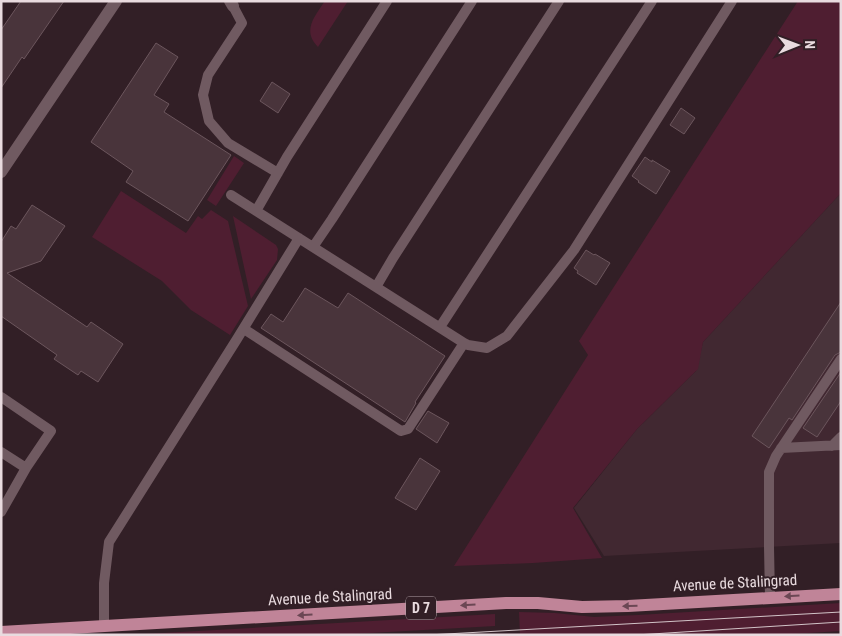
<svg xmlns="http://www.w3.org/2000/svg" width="842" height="636" font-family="'Roboto Condensed',sans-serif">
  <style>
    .built { fill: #412831 }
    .green { fill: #4f1e31 }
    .building { fill: #49343b; stroke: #6c565d }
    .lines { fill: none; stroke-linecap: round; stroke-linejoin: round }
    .lane { stroke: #705a61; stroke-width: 10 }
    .street { stroke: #705a61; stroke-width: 12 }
    .primary { stroke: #c08498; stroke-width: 12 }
    .tram { stroke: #d2c4c8; stroke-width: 1 }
    .oneway { fill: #6b4754 }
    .labels { text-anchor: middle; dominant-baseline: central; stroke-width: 4; stroke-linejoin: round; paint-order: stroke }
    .shield { fill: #321f26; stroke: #b2a3a8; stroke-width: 1 }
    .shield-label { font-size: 14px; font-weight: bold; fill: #e9dbdf }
    .street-label { font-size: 15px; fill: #e9dbdf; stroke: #321f26 }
  </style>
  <rect width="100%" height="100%" fill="#321f26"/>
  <path class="built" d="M841,193V543L604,556L574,508L637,429L696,371L703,342Z"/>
  <path class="green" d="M325,1H348L318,47C302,31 314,17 325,1Z
    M798,1H841V193L703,342L698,369L637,429L573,508L602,558L533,563L454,566L588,355L579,341Z
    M234,156L244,163L216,206L207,200Z
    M121,191L186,233L198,216L202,219L211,210L228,221L248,306L230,335L191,310L162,281L92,237Z
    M233,216L276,245L278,249L277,260L251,299Z
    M841,603V631L776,635H520L519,612L555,613L594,617L638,615Z
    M495,614V626L335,635H127Z"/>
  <path class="building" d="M21,1H64L24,59L22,57L1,88V30Z
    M156,43L178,57L154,95L169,104L164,112L231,155L188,221L126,182L133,171L91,142Z
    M272,82L290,94L278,113L260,101Z
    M681,108L695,118L684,134L670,125Z
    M645,157L652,162V160L670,171L656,194L638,182L639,181L632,176Z
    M32,205L65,226L41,261L7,273L87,327L91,322L123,344L98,382L81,371L78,375L54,359L57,355L1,316V242L11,226L16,229Z
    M586,250L594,255L595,254L610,263L596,285L577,273L578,271L574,268Z
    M305,288L338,308L348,293L445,356L415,402L416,403L405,422L261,328L271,314L283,322Z
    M841,302V352L835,355L792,420L789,418L769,448L752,436Z
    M841,372V401L817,437L803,428Z
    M428,411L449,423L437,443L416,429Z
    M420,458L440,471L416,510L395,498Z"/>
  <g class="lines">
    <path class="lane" d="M233,6L242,23L208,75L203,95L209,121L228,143L278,173
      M231,195L464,343L468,345L487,348L507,336L574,250L732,1
      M256,211L287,157L387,1
      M313,247L332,219L472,1
      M376,287L393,258L559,1
      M440,327L652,1
      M244,329L401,431L408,429L464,343
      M1,397L51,431L26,468L1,512
      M832,446L841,437
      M781,448L841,445
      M1,452L26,468
      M770,598L769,547V472L776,456L841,359
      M104,626V583L109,542L237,339L299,238"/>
    <path class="street" d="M230,1L233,6
      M1,172L116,1"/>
    <path class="primary" d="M1,632L506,603H538L582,607L628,606L841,594"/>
    <path class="tram" d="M428,635L841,612
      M636,635L841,622"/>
  </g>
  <defs><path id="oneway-solid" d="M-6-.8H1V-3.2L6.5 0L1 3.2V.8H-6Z" transform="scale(1.25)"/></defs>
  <g class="oneway">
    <use href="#oneway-solid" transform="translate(792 596) rotate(177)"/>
    <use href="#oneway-solid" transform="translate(468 605) rotate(177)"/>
    <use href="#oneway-solid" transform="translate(630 606) rotate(178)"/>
    <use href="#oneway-solid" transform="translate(305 615) rotate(177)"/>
  </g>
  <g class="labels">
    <rect class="shield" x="406" y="596.5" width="30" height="23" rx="4"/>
    <g class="shield-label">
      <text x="421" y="608">D 7</text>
    </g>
    <g class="street-label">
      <text transform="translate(735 583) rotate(-3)">Avenue de Stalingrad</text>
      <text transform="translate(330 597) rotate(-3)">Avenue de Stalingrad</text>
    </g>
  </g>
  <rect width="842" height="636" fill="none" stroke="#e9dbdf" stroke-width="5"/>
  <g transform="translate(797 45) rotate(89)" stroke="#321f26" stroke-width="4" paint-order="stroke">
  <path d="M0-4L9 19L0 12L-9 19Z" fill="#e9dbdf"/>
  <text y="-8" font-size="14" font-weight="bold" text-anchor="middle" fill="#e9dbdf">N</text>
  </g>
</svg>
